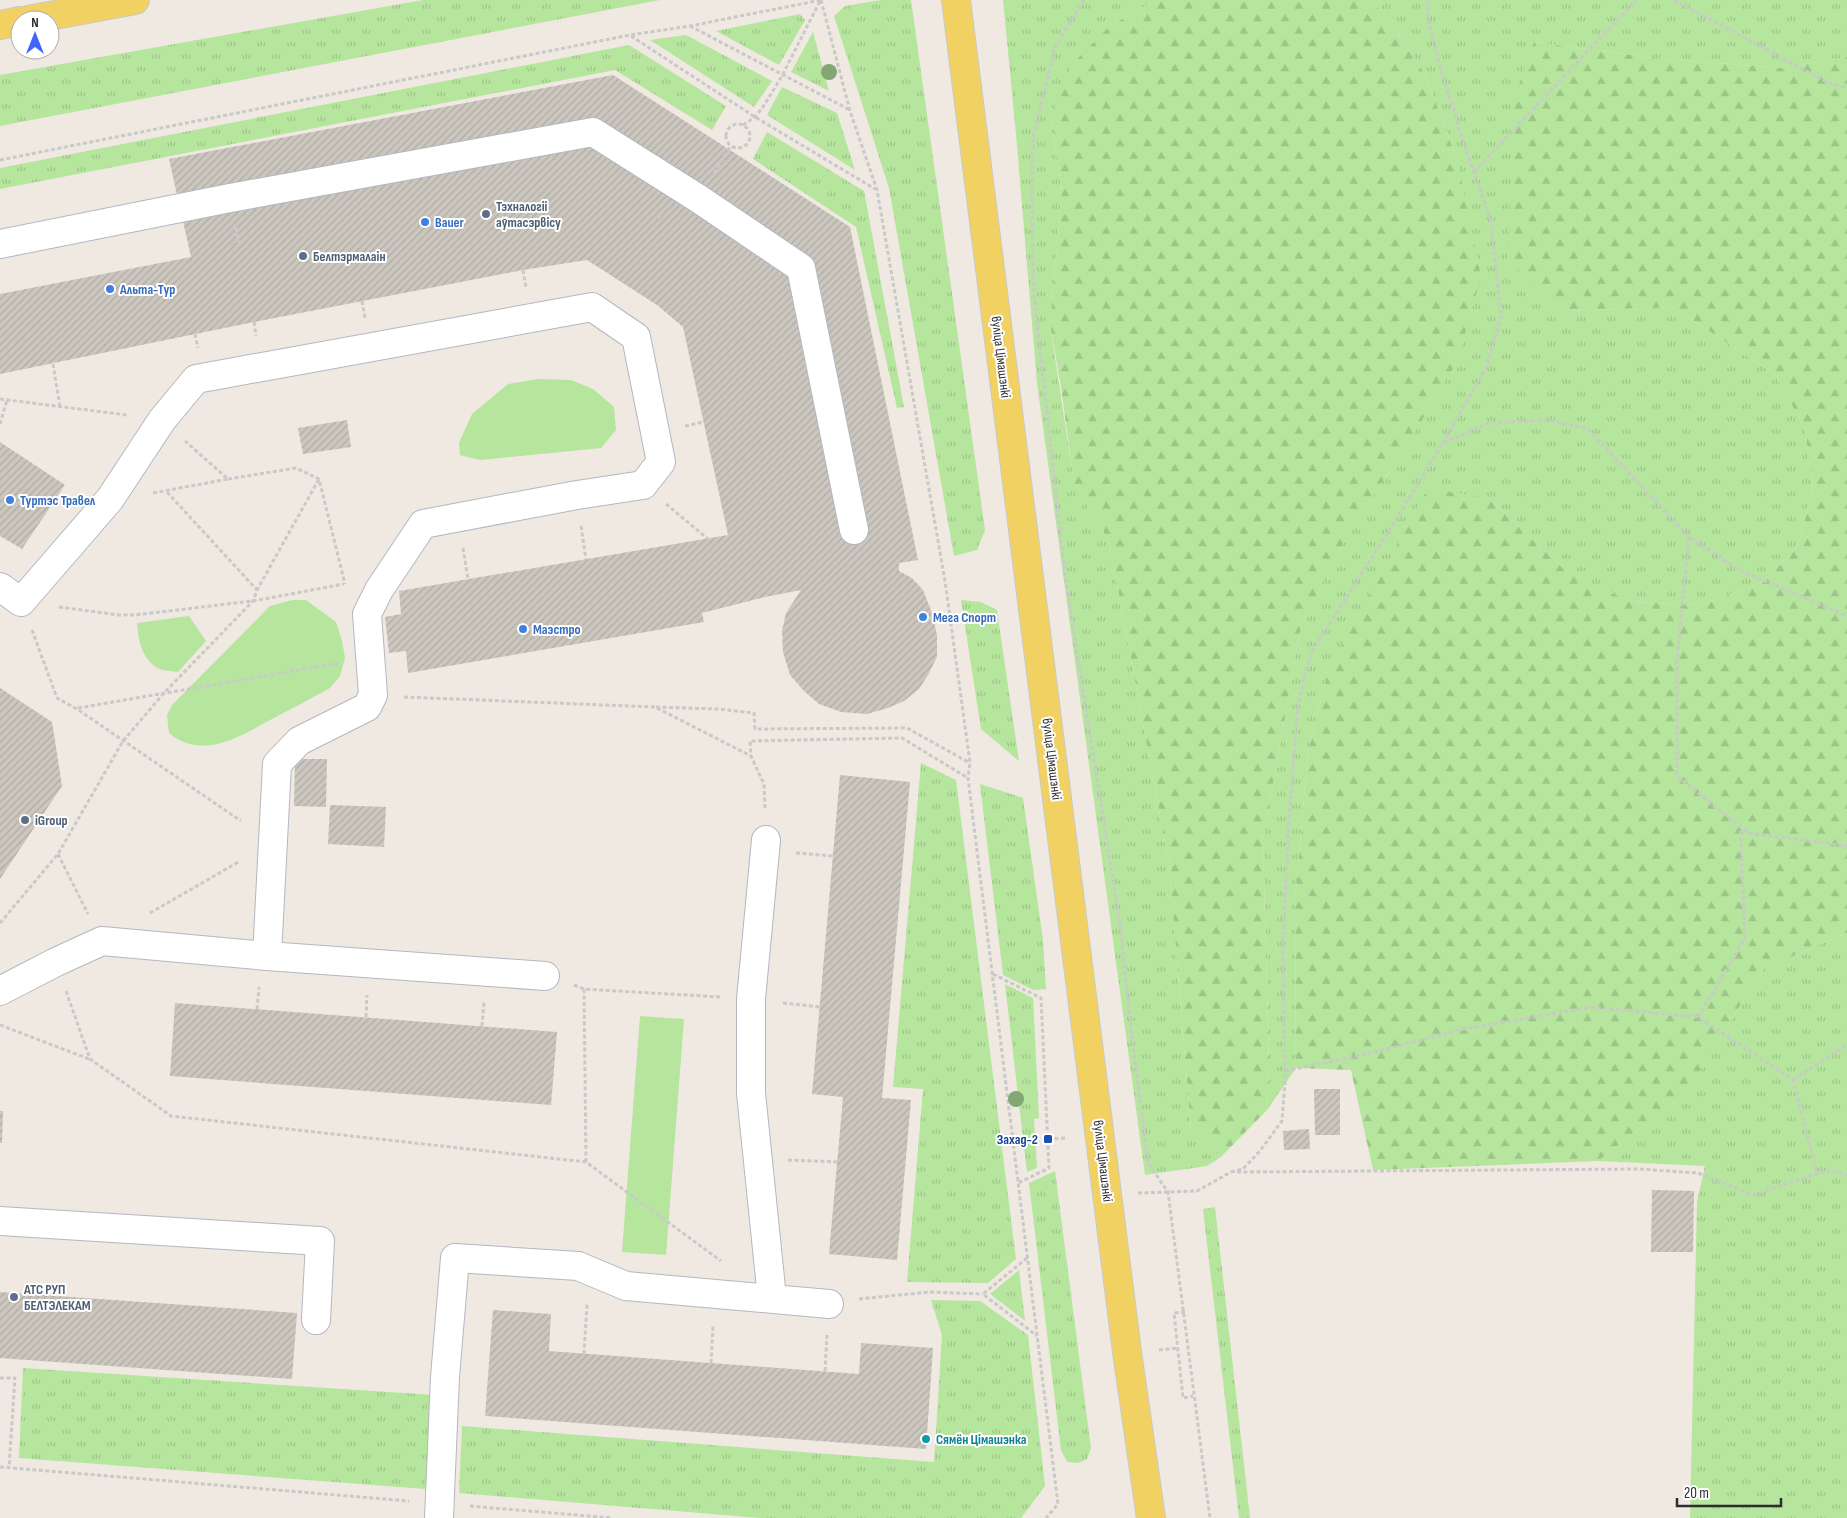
<svg xmlns="http://www.w3.org/2000/svg" width="1847" height="1518" font-family="'Sofia Sans Condensed',sans-serif">
  <style>
    .grass { fill: url(#grass-tufts) }
    .forest { fill: url(#forest-firs) }
    .park { fill: #b6e59e }
    .building { fill: url(#building-hatch) }
    .lines { fill: none; stroke-linecap: round; stroke-linejoin: round }
    .minor-casing { stroke: #b4b7c1; stroke-width: 30 }
    .major-casing { stroke: #c9c9c9; stroke-width: 30 }
    .path { stroke: #c9c9c9; stroke-width: 3; stroke-dasharray: 4 2.5; stroke-linecap: butt }
    .minor { stroke: #fff; stroke-width: 28 }
    .major { stroke: #f2d163; stroke-width: 28 }
    .tree { fill: #84a574 }
    .service-dot { fill: #5c6f8a; stroke: #fff; stroke-width: 2 }
    .shop-dot { fill: #3f7fe0; stroke: #fff; stroke-width: 2 }
    .transit-dot { fill: #1a4fb4; stroke: #fff; stroke-width: 2 }
    .culture-dot { fill: #0f9aa8; stroke: #fff; stroke-width: 2 }
    .labels { text-anchor: middle; dominant-baseline: central; stroke-width: 4; stroke-linejoin: round; paint-order: stroke }
    .service-label { font-size: 14px; font-weight: bold; fill: #4e5e75; stroke: #fff; text-anchor: start }
    .shop-label { font-size: 14px; font-weight: bold; fill: #366cbe; stroke: #fff; text-anchor: start }
    .street-label { font-size: 14px; fill: #2e2e2e; stroke: #fff }
    .transit-label { font-size: 14px; font-weight: bold; fill: #164399; stroke: #fff; text-anchor: end }
    .culture-label { font-size: 14px; font-weight: bold; fill: #0d838f; stroke: #fff; text-anchor: start }
  </style>
  <defs>
    <pattern id="grass-tufts" width="24" height="20" patternUnits="userSpaceOnUse" patternTransform="scale(1.25)"><rect width="24" height="20" fill="#b6e59e"/><path d="M3 7l-1-3M5 7V3M7 7l1-3M15 17l-1-3M17 17v-4M19 17l1-3" fill="none" stroke="#9dc588"/></pattern>
    <pattern id="forest-firs" width="22" height="20" patternUnits="userSpaceOnUse" patternTransform="scale(1.25)"><rect width="22" height="20" fill="#b6e59e"/><path d="M5 1l3.5 6h-7zM16 11l3.5 6h-7z" fill="#9dc588"/></pattern>
    <pattern id="building-hatch" width="6" height="6" patternUnits="userSpaceOnUse" patternTransform="scale(1.25)"><rect width="6" height="6" fill="#cbc7bf"/><path d="M-1 1l2-2M0 6l6-6M5 7l2-2" fill="none" stroke="#afaba4"/></pattern>
  </defs>
  <rect width="100%" height="100%" fill="#efe9e1"/>
  <path class="grass" d="M423,0H660L0,126V75Z
    M881,0H911L985,530L977,550L954,556L889,188L834,16L845,6Z
    M1003,0H1156L1110,26L1051,119L1062,191L1050,324L1074,483L1109,541L1169,864L1191,1129L1221,1157L1207,1166L1145,1175L1037,383L1016,134Z
    M1371,0H1847V57L1785,68L1661,59L1534,42L1566,311L1672,307L1775,374L1805,429L1813,489L1798,546L1765,581L1702,605L1631,602L1566,571L1488,498L1328,671L1308,751L1295,901L1296,1068L1267,1110L1269,1068L1263,840L1301,626L1352,527L1399,458L1458,162L1425,74L1388,19Z
    M800,14L805,20L779,65L716,31Z
    M813,32L829,91L791,72Z
    M686,35L772,81L754,107L650,40Z
    M629,45L726,106L712,130L615,70L0,189V168Z
    M782,87L837,113L855,170L767,115Z
    M767,132L864,191L904,407L897,408L856,227L753,159Z
    M961,600L981,602L997,610L1019,761L981,729Z
    M921,763L956,780L1016,1259L988,1283L907,1282L923,1089L893,1087Z
    M980,784L1023,798L1043,940L1046,989L1033,990L1003,975Z
    M1847,933V1518H1690L1697,1201L1705,1166L1598,1161L1685,1094L1763,969Z
    M1005,984L1033,998L1039,1118L1034,1119L1037,1168L1027,1172Z
    M1055,1171L1091,1448L1087,1459L1078,1463L1067,1462L1061,1450L1029,1183Z
    M1215,1207L1250,1518H1239L1203,1209Z
    M1019,1270L1025,1321L990,1294Z
    M931,1300L980,1301L1028,1335L1045,1486L1021,1518H760L459,1493L462,1426L934,1462L942,1335Z
    M23,1368L435,1395L426,1489L19,1458Z"/>
  <path class="forest" d="M1156,0H1371L1388,19L1425,74L1458,162L1481,277L1457,362L1399,458L1352,527L1301,626L1263,840L1269,1068L1267,1110L1221,1157L1191,1129L1169,864L1109,541L1074,483L1061,387L1050,324L1062,191L1051,119L1068,68L1110,26Z
    M1534,42L1661,59L1785,68L1847,57V933L1763,969L1685,1094L1598,1161L1373,1170L1351,1070L1296,1068L1295,901L1308,751L1328,671L1428,488L1488,498L1566,571L1631,602L1702,605L1765,581L1798,546L1813,489L1805,429L1775,374L1672,307L1566,311L1508,261L1513,101Z"/>
  <path class="park" d="M539,379L571,380L593,389L614,407L616,430L601,448L480,460L460,455L459,443L472,414L508,384Z
    M293,600H306L336,622L342,641L345,658L340,676L330,688C310,699 291,709 272,719C240,736 202,761 169,733L167,715L172,705L270,606Z
    M189,616L206,641L178,672C173,671 167,671 162,670C143,663 138,641 137,623Z
    M640,1016L684,1019L666,1255L622,1252Z"/>
  <path class="building" d="M613,75L850,227L918,560L899,563V571L912,578L923,590L932,613L937,635V657L928,675L919,689L904,701L888,708L867,714L841,712L819,704L804,691L790,675L783,652L782,631L786,613L801,590L765,597L702,613L704,622L408,673L406,651L389,653L385,617L401,614L399,591L728,535L683,327L657,305L587,260L523,270L254,322L0,374V294L191,257L169,159Z
    M347,420L351,447L303,454L298,428Z
    M0,442L65,485L22,549L0,536Z
    M0,688L52,722L62,786L0,879Z
    M295,759H327L326,807L294,806Z
    M840,775L910,782L882,1098L911,1100L897,1260L829,1254L843,1097L812,1094Z
    M330,805L386,807L384,847L328,844Z
    M175,1003L557,1032L551,1105L170,1076Z
    M1314,1089H1340V1135H1315Z
    M0,1111H3L2,1143H0Z
    M1309,1129L1310,1149L1284,1150L1283,1131Z
    M1652,1190L1694,1191L1693,1252H1651Z
    M0,1292L297,1313L292,1379L0,1358Z
    M493,1310L551,1314L549,1351L859,1374L861,1343L933,1348L926,1449L485,1416Z"/>
  <g class="lines">
    <g class="minor-casing">
      <path id="minor" d="M0,244L230,198L593,132L699,199L801,268L854,530
        M0,587L21,602L110,499L162,420L196,379L592,307L636,337L661,462L643,485L577,495L423,524L379,590L367,614L373,695L367,707L299,741L277,764L267,956
        M766,840L751,999V1093L772,1298
        M0,991L56,962L102,941L267,956L545,976
        M0,1221L320,1241L316,1320
        M439,1518L445,1377L455,1258L578,1266L626,1286L829,1304"/>
    </g>
    <g class="major-casing">
      <path id="major" d="M956,0L1127,1352L1151,1518
        M28,20L135,0
        M0,25L20,21"/>
    </g>
    <path class="path" d="M821,0L850,111L877,190L945,581L968,748L970,763L968,778L1058,1504L1046,1518
      M1084,0L1055,47L1033,138L1032,215L1034,296L1065,576L1120,925L1131,1029L1148,1163L1168,1192L1210,1518
      M1674,0L1831,84L1847,87
      M690,26L850,110
      M631,36L755,117L875,189
      M726 136a12 12 0 1 1 24 0a12 12 0 1 1-24 0Z
      M743,125L755,117L763,107L782,76L820,1
      M0,160L630,35L690,26L821,0
      M1474,172L1636,0
      M714,173L731,146
      M658,218L662,212
      M236,228L240,246
      M698,244L702,238
      M523,270L526,287
      M362,301L365,318
      M254,322L256,336
      M195,334L198,348
      M53,364L60,407
      M0,399L127,415
      M0,424L7,400
      M685,426L704,422
      M1444,443L1489,423L1550,420L1588,429L1689,537L1739,570L1847,616
      M228,479L296,468L319,479L345,584
      M167,492L257,590
      M153,493L228,479L185,441
      M666,504L708,539
      M581,526L586,560
      M1689,537L1677,659V776L1748,833L1847,846
      M463,548L468,580
      M59,607L119,615H134L253,601L344,584
      M32,630L57,698L77,709L241,821
      M404,697L655,707L751,756
      M656,707L718,709L754,713L755,729L907,728L970,763
      M78,708L340,663
      M765,808L764,784L751,756L750,741L902,738L968,778
      M796,853L833,856
      M58,854L88,914
      M150,913L240,861
      M0,923L58,854L123,741L164,693L253,601L257,590L319,479
      M993,974L1041,998L1049,1168L1018,1183
      M574,985L584,989L720,997
      M584,989L586,1162
      M66,991L90,1059L171,1116L586,1162L721,1261
      M783,1003L820,1007
      M257,1009L259,987
      M366,1017L367,995
      M1698,1017L1745,938L1740,826
      M0,1025L89,1059
      M482,1026L484,1002
      M1285,1071L1375,1052L1464,1029L1591,1007L1698,1017L1793,1080L1817,1174
      M1793,1080L1847,1044
      M1048,1139L1067,1138
      M788,1160L838,1162
      M1231,1172L1243,1169L1259,1152L1282,1121L1285,1082L1283,948L1288,833L1298,704L1311,653L1385,537L1443,443L1486,368L1501,317L1491,220L1470,162L1441,70L1428,19V0
      M1237,1172L1639,1169L1698,1173L1753,1195L1828,1170L1847,1175
      M1138,1193L1197,1191L1231,1172
      M1027,1258L983,1294L1037,1336
      M859,1299L929,1292L983,1294
      M1185,1312L1174,1313L1183,1398L1193,1396
      M1159,1350L1178,1348
      M584,1354L587,1304
      M711,1363L713,1326
      M825,1371L827,1335
      M0,1378H15L9,1467
      M0,1467L409,1501
      M470,1506L612,1518"/>
    <use href="#minor" class="minor"/>
    <use href="#major" class="major"/>
  </g>
  <g class="tree">
    <circle cx="829" cy="72" r="8"/>
    <circle cx="1016" cy="1099" r="8"/>
  </g>
  <g class="service-dot">
    <circle cx="486" cy="214" r="5"/>
    <circle cx="303" cy="256" r="5"/>
    <circle cx="25" cy="820" r="5"/>
    <circle cx="14" cy="1297" r="5"/>
  </g>
  <g class="shop-dot">
    <circle cx="425" cy="222" r="5"/>
    <circle cx="110" cy="289" r="5"/>
    <circle cx="10" cy="500" r="5"/>
    <circle cx="923" cy="617" r="5"/>
    <circle cx="523" cy="629" r="5"/>
  </g>
  <rect class="transit-dot" x="1043" y="1134" width="10" height="10" rx="2.5"/>
  <circle class="culture-dot" cx="926" cy="1439" r="5"/>
  <g class="labels">
    <g class="service-label">
      <text x="496" y="206">Тэхналогіі<tspan x="496" dy="16">аўтасэрвісу</tspan></text>
      <text x="313" y="256">Белтэрмалаін</text>
      <text x="35" y="820">iGroup</text>
      <text x="24" y="1289">АТС РУП<tspan x="24" dy="16">БЕЛТЭЛЕКАМ</tspan></text>
    </g>
    <g class="shop-label">
      <text x="435" y="222">Bauer</text>
      <text x="120" y="289">Альта-Тур</text>
      <text x="20" y="500">Туртэс Травел</text>
      <text x="933" y="617">Мега Спорт</text>
      <text x="533" y="629">Маэстро</text>
    </g>
    <g class="street-label">
      <text transform="translate(1001 357) rotate(83)">вуліца Цімашэнкі</text>
      <text transform="translate(1052 759) rotate(83)">вуліца Цімашэнкі</text>
      <text transform="translate(1103 1161) rotate(83)">вуліца Цімашэнкі</text>
    </g>
    <g class="transit-label">
      <text x="1038" y="1139">Захад-2</text>
    </g>
    <g class="culture-label">
      <text x="936" y="1439">Сямён Цімашэнка</text>
    </g>
  </g>
  <g transform="translate(35 35)"><circle r="24" fill="#ffffff" stroke="#ababab"/>
  <path d="M0-4L9 19L0 12L-9 19Z" fill="#4264fb"/>
  <text y="-8" font-size="14" font-weight="bold" text-anchor="middle" fill="#2e2e2e">N</text>
  </g>
  <path d="M1677 1498v8h104v-8" fill="none" stroke="#2e2e2e" stroke-width="2.5"/>
  <text x="1684" y="1498" font-size="15" fill="#2e2e2e" stroke="#ffffff" stroke-width="4" paint-order="stroke">20 m</text>
</svg>
